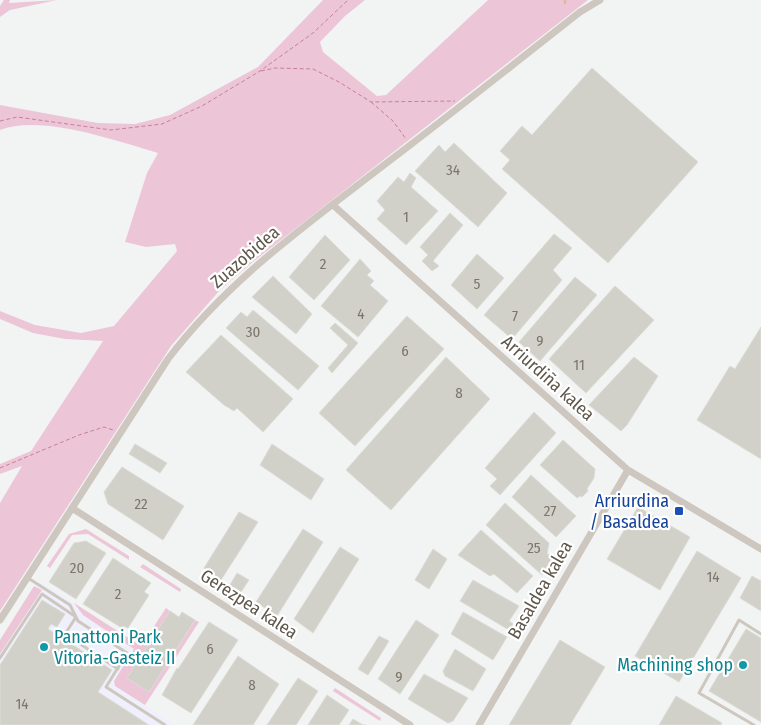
<svg xmlns="http://www.w3.org/2000/svg" width="761" height="725" font-family="'Fira Sans Condensed',sans-serif">
  <style>
    .commercial { fill: #eff0fb }
    .green { fill: #ecc6d7 }
    .lines { fill: none; stroke-linecap: round; stroke-linejoin: round }
    .stream { stroke: #e5b597; stroke-width: 2.5 }
    .building { fill: #d1d0c9; stroke: #dcdcd7 }
    .path { stroke: #c78097; stroke-width: 1; stroke-dasharray: 4 2.5; stroke-linecap: butt }
    .lane { stroke: #cdc7bf; stroke-width: 3 }
    .street { stroke: #cdc7bf; stroke-width: 7 }
    .transit-dot { fill: #1a4fb4; stroke: #fff; stroke-width: 2 }
    .culture-dot { fill: #0f9aa8; stroke: #fff; stroke-width: 2 }
    .labels { text-anchor: middle; dominant-baseline: central; stroke-width: 4.5; stroke-linejoin: round; paint-order: stroke }
    .number-label { font-size: 15px; fill: #7b756a }
    .street-label { font-size: 18px; fill: #5e574b; stroke: #fff }
    .transit-label { font-size: 18px; fill: #164399; stroke: #fff; text-anchor: end }
    .culture-label { font-size: 18px; fill: #0d838f; stroke: #fff; text-anchor: start }
  </style>
  <rect width="100%" height="100%" fill="#f2f4f4"/>
  <path class="commercial" d="M41,582L141,646L115,686L176,725H0V645Z"/>
  <path class="green" d="M4,0H10L9,3L57,0L10,10L0,17V6Z
    M323,0H365L345,16L320,42L323,52L377,96L386,95L488,0H588L254,261L220,290L171,346L0,611V503L22,466L0,474V464L31,451L103,341L65,339L33,333L0,319V311L35,325L81,333L114,326L177,251L175,244L146,247L125,242L147,173L158,153C116,141 41,114 0,130V105L98,123L135,124L170,115L258,67Z
    M86,529L129,556V560L88,534L72,535L50,568L47,566L69,534Z
    M143,564L181,589L180,592L140,567Z
    M34,586L42,590L0,654V640Z
    M74,603L141,646L166,608L170,611L149,692L195,620L199,622L145,705L115,686L114,681L134,649L83,615Z
    M335,688L381,718L380,721L333,691Z"/>
  <g class="lines">
    <path class="stream" d="M565,3V0"/>
  </g>
  <path class="building" d="M592,68L698,162L608,263L502,169L510,160L500,151L522,126L532,135Z
    M454,143L507,193L478,227L415,171L439,145L445,152Z
    M410,173L416,178L411,187L438,211L406,245L377,219L385,210L377,201L398,177L404,182Z
    M450,213L463,225L433,261L439,266L432,271L422,261L428,255L420,247Z
    M554,234L572,248L553,270L562,280L512,339L484,315Z
    M325,235L350,260L314,300L289,277Z
    M477,254L504,278L477,309L451,285Z
    M360,259L371,271L367,275L374,281L370,285L388,301L358,337L321,306Z
    M273,276L312,314L296,334L252,297Z
    M575,277L597,295L540,361L519,342Z
    M615,286L654,320L586,393L549,359Z
    M253,310L319,366L298,390L226,328L241,312L247,317Z
    M407,316L444,349L355,446L319,413Z
    M335,323L358,343L332,373L328,368L348,345L330,328Z
    M761,327V459L697,420L730,366L735,369Z
    M221,335L293,399L263,432L237,408L234,411L224,405L186,372Z
    M446,357L490,399L391,510L346,470Z
    M634,357L658,376L627,425L621,431L589,405Z
    M534,412L556,433L500,495L490,486L497,479L485,468Z
    M563,440L595,469L594,478L587,489L588,491L582,497L580,496L577,498L540,465Z
    M135,444L167,463L160,473L129,454Z
    M272,444L324,479L311,500L260,465Z
    M122,467L184,506L163,540L108,504L104,492Z
    M531,475L576,516L556,537L512,497Z
    M505,503L549,543L547,554L554,555L542,575L486,525Z
    M638,507L690,537L660,590L607,559Z
    M239,512L258,522L221,580L204,568Z
    M303,529L323,542L277,616L256,602Z
    M481,530L533,576L517,593L494,574L490,576L458,555Z
    M86,541L106,553L76,599L49,582L74,543Z
    M340,547L359,559L313,633L294,619Z
    M433,549L447,559L429,589L415,580Z
    M697,551L741,578L679,682L635,656Z
    M113,558L151,583L144,592L149,595L128,628L123,626L122,628L83,604Z
    M237,573L249,580L241,592L230,585Z
    M752,576L761,581V611L740,598Z
    M473,580L519,606L509,621L513,624L509,630L460,601Z
    M42,600L65,614L57,627L51,624L48,629L112,670L98,692L149,725H0V665Z
    M170,611L179,617L182,612L195,620L149,692L127,678Z
    M463,612L507,637L493,660L451,634Z
    M416,620L439,635L400,694L378,679Z
    M209,622L238,640L191,713L162,695L177,668L178,669Z
    M746,629L761,638V722L709,691Z
    M379,636L389,641L368,675L358,669Z
    M560,640L605,667L570,725H509Z
    M455,649L486,669L473,691L445,676L443,671Z
    M238,656L279,684L253,725H193Z
    M424,674L468,698L453,721L448,723L408,699Z
    M298,678L318,691L296,725H267Z
    M327,695L349,710L339,725H308Z
    M676,696L722,723L721,725H659Z
    M353,719L363,725H366H349Z"/>
  <g class="lines">
    <path class="path" d="M261,71L275,68L313,69L339,82L371,102L455,101
      M371,102L393,121L406,139
      M0,121L17,117L111,130L162,124L202,106L260,71L313,33L348,0
      M0,468L79,435L104,427L113,430"/>
    <path class="lane" d="M28,578L70,605L78,621L127,653L106,687L165,725
      M0,658L42,594L76,617L65,634L118,669
      M754,725L699,693L739,620L761,634"/>
    <path class="street" d="M333,205L628,470L761,549
      M72,508L410,725
      M0,620L168,359C228,280 306,225 384,165C450,115 515,63 580,12L600,0
      M479,725L628,470"/>
  </g>
  <rect class="transit-dot" x="674" y="506" width="10" height="10" rx="2.5"/>
  <g class="culture-dot">
    <circle cx="44" cy="647" r="5"/>
    <circle cx="743" cy="665" r="5"/>
  </g>
  <g class="labels">
    <g class="number-label">
      <text x="453" y="170">34</text>
      <text x="406" y="217">1</text>
      <text x="323" y="264">2</text>
      <text x="477" y="284">5</text>
      <text x="361" y="314">4</text>
      <text x="515" y="316">7</text>
      <text x="253" y="332">30</text>
      <text x="540" y="341">9</text>
      <text x="405" y="351">6</text>
      <text x="579" y="365">11</text>
      <text x="459" y="393">8</text>
      <text x="141" y="504">22</text>
      <text x="550" y="511">27</text>
      <text x="534" y="548">25</text>
      <text x="77" y="568">20</text>
      <text x="713" y="577">14</text>
      <text x="118" y="594">2</text>
      <text x="210" y="649">6</text>
      <text x="399" y="677">9</text>
      <text x="252" y="685">8</text>
      <text x="22" y="704">14</text>
    </g>
    <g class="street-label">
      <text transform="translate(245 257) rotate(-41)">Zuazobidea</text>
      <text transform="translate(548 378) rotate(42)">Arriurdiña kalea</text>
      <text transform="translate(540 590) rotate(-60)">Basaldea kalea</text>
      <text transform="translate(249 604) rotate(33)">Gerezpea kalea</text>
    </g>
    <g class="transit-label">
      <text x="669" y="501">Arriurdina<tspan x="669" dy="21">/ Basaldea</tspan></text>
    </g>
    <g class="culture-label">
      <text x="54" y="637">Panattoni Park<tspan x="54" dy="21">Vitoria-Gasteiz II</tspan></text>
      <text x="733" y="665" text-anchor="end">Machining shop</text>
    </g>
  </g>
</svg>
